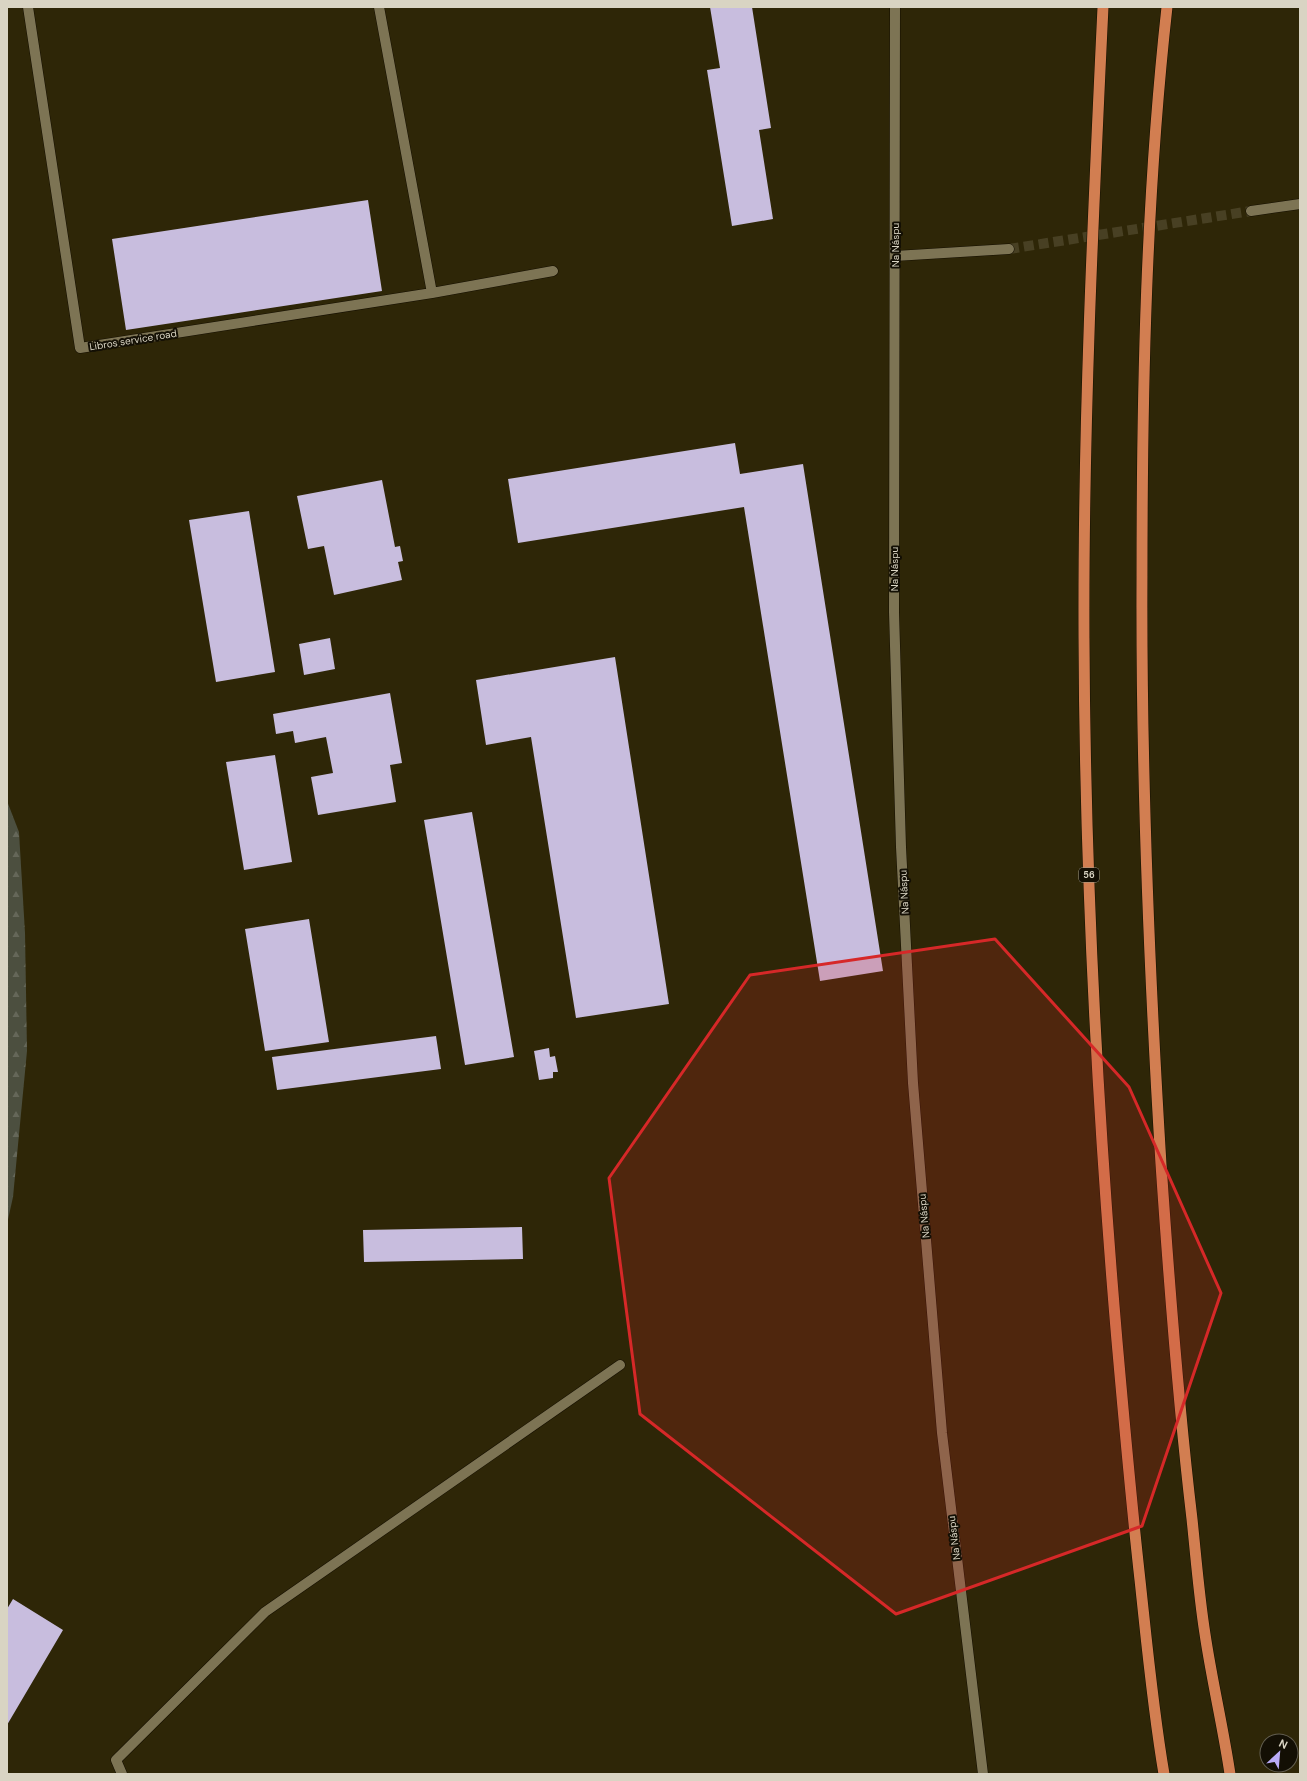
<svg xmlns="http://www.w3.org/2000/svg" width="1307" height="1781" font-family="'DM Sans',sans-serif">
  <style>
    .forest { fill: url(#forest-firs) }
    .building { fill: #c8bdde }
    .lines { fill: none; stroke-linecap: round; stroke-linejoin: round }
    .minor-tunnel { stroke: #484023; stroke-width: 10; stroke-dasharray: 10 5; stroke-linecap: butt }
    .service-casing { stroke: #150f00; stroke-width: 11 }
    .minor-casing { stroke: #150f00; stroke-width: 11 }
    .trunk-casing { stroke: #150f00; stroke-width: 12 }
    .service { stroke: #7d7454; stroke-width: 10 }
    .minor { stroke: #7d7454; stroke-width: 10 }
    .trunk { stroke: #d27e51; stroke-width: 11 }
    .marked { fill: #d62828; fill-opacity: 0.2; stroke: #d62828; stroke-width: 3; stroke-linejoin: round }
    .labels { text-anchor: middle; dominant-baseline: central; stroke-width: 4; stroke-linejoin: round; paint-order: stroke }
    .shield { fill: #130f04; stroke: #9e998a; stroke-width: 1 }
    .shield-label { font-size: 9px; font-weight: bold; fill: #d9d4c3 }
    .street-label { font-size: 10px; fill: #d9d4c3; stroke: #130f04 }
  </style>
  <defs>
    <pattern id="forest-firs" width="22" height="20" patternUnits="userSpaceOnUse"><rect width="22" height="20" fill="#4c4f3f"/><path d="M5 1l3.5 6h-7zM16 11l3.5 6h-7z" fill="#656759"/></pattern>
  </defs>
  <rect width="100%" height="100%" fill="#2e2607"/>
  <path class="forest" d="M7,801L19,832L25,933L27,1051L13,1197L7,1224Z"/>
  <path class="building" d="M710,7H752L771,128L759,130L773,219L732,226L707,70L720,68Z
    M368,200L382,291L126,330L112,239Z
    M735,443L740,474L803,464L883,971L820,981L744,507L518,543L508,479Z
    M382,480L395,547L400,546L403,561L398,562L402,580L334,595L324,546L308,549L297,496Z
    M249,511L275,672L216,682L189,520Z
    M330,638L335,669L304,675L299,644Z
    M615,657L669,1004L576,1018L531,737L486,745L476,680Z
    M390,693L402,763L390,765L396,802L318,815L311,777L333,773L326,737L295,743L293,731L276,734L273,714Z
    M275,755L292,862L244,870L226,762Z
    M472,812L514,1057L465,1065L424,820Z
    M309,919L329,1042L265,1051L245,929Z
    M436,1036L441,1069L277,1090L272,1057Z
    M549,1048L550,1057L555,1056L558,1072H553V1078L539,1080L534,1051Z
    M522,1227L523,1259L364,1262L363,1230Z
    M13,1599L63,1630L7,1725V1609Z"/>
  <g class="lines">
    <path class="minor-tunnel" d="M1009,249L1251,211"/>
    <g class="service-casing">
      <path id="service" d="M28,7L80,348L432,293
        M379,7L432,293L553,271
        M122,1774L116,1760L265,1612L620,1365"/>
    </g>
    <g class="minor-casing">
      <path id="minor" d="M895,7L894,612L901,847L913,1083L942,1433L983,1774
        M1251,211L1300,204
        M895,256L1009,249"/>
    </g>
    <g class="trunk-casing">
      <path id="trunk" d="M1103,7C1093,217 1083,428 1084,638C1085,873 1097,1107 1117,1341C1124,1420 1131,1500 1140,1580C1147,1645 1153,1710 1164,1774
        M1167,7C1146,196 1142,386 1142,576C1141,772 1149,968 1161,1164C1169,1282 1178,1401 1192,1519C1196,1557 1199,1596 1205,1634C1212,1681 1223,1727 1230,1774"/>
    </g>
    <use href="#service" class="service"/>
    <use href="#minor" class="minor"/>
    <use href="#trunk" class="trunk"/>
  </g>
  <path class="marked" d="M995,939L1129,1087L1221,1293L1142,1526L896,1614L640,1414L609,1178L750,975Z"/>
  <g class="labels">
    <rect class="shield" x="1079" y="868" width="20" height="14" rx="3"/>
    <g class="shield-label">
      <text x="1089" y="875">56</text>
    </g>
    <g class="street-label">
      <text transform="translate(895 245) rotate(-90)">Na Náspu</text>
      <text transform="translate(133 340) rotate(-9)">Libros service road</text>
      <text transform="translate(894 569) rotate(-90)">Na Náspu</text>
      <text transform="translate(904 892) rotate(-93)">Na Náspu</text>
      <text transform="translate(924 1216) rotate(-95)">Na Náspu</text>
      <text transform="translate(954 1538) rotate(-97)">Na Náspu</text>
    </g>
  </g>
  <rect width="1307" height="1781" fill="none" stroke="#d9d4c3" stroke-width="16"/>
  <g transform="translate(1279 1753) rotate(26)"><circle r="19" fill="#130f04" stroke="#625e50"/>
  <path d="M0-3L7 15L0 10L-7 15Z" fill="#b9abf7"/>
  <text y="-6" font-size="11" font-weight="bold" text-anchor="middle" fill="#d9d4c3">N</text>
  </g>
</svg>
